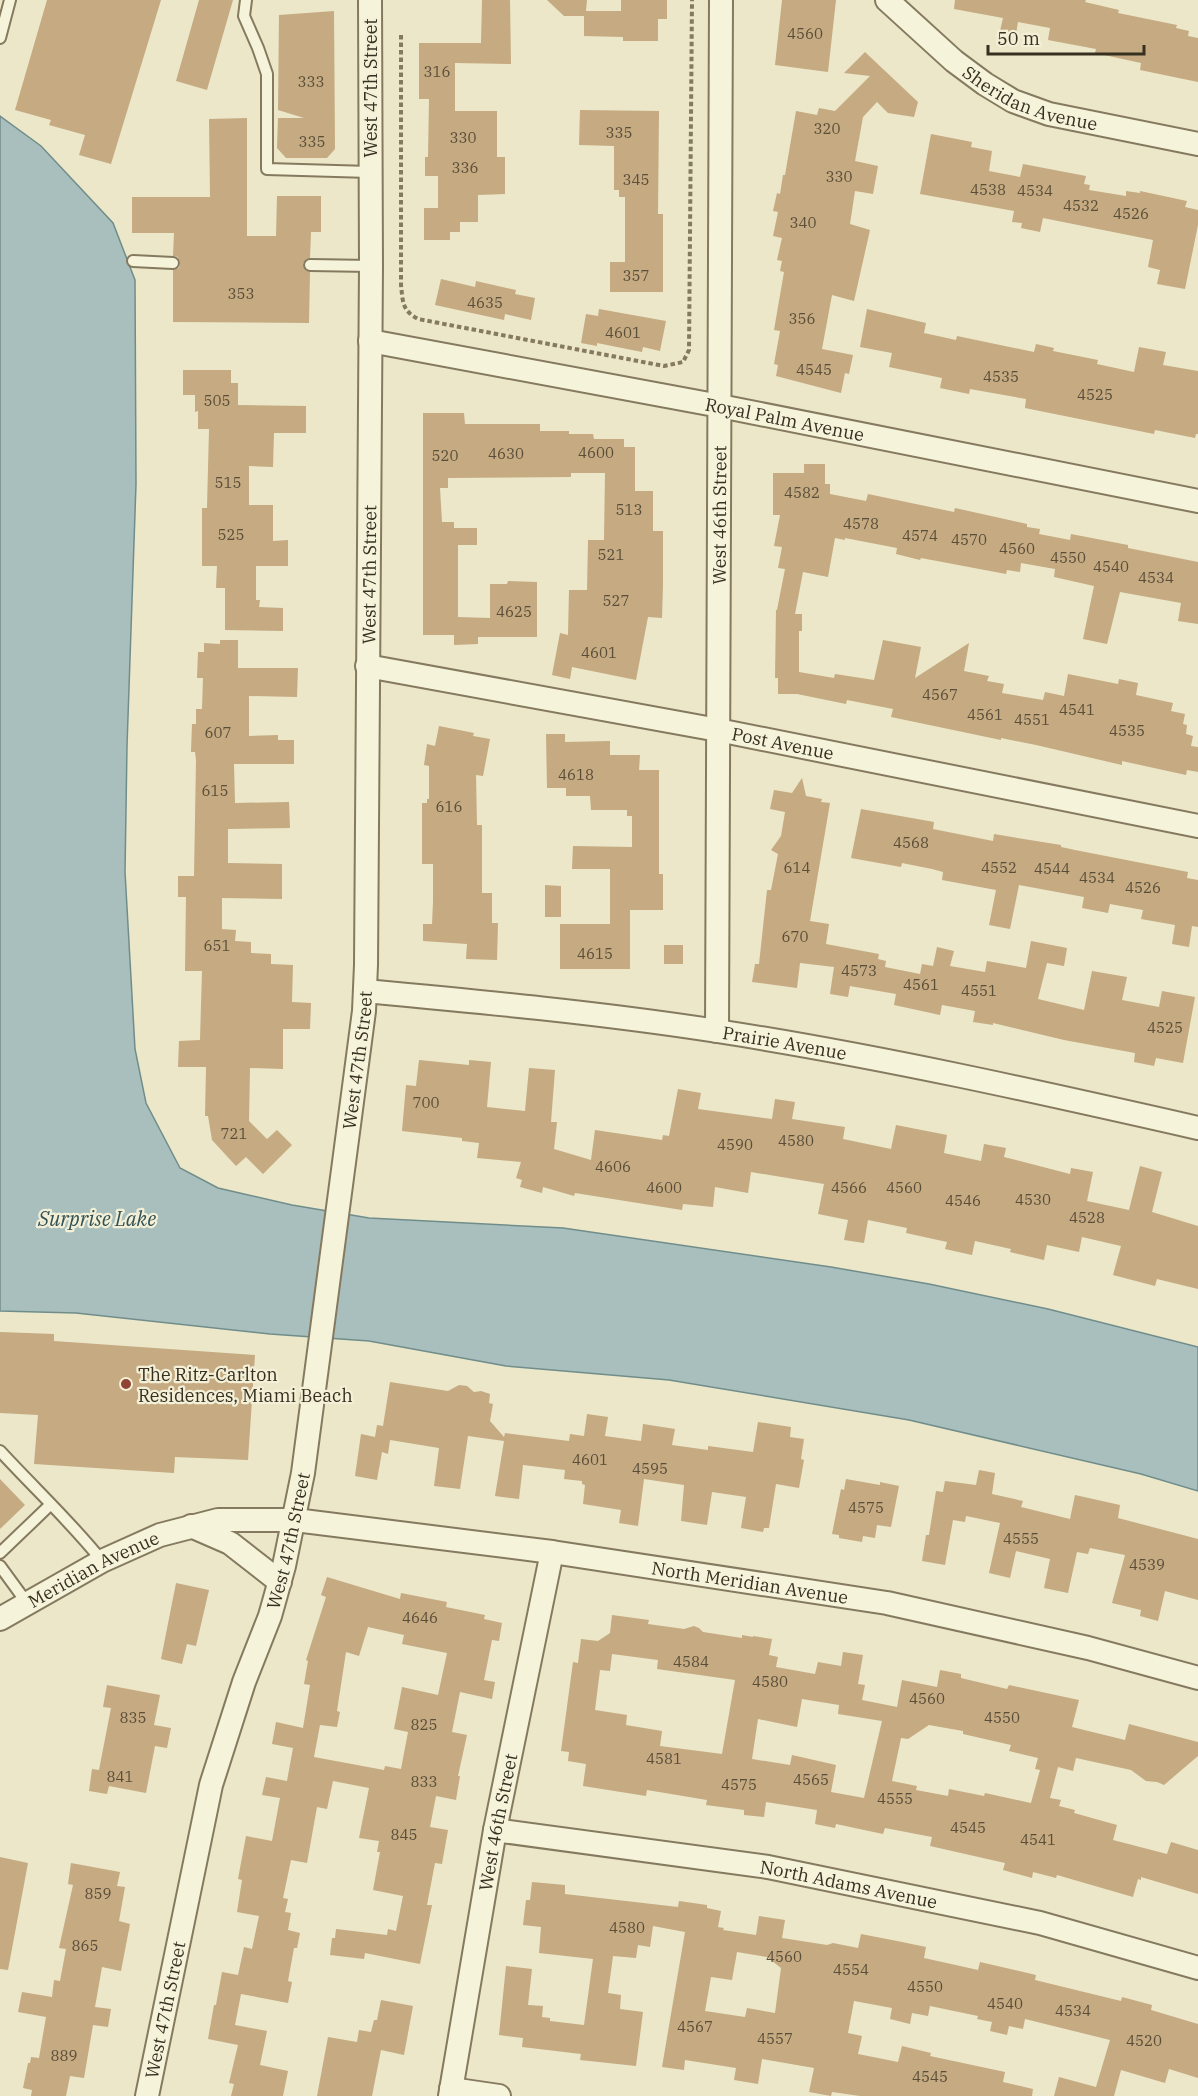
<svg xmlns="http://www.w3.org/2000/svg" width="1198" height="2096" font-family="'IBM Plex Serif',serif">
  <style>
    .water { fill: #a9bfbd; stroke: #708d8b; stroke-width: 1.5 }
    .building { fill: #c5aa82; fill-rule: evenodd }
    .lines { fill: none; stroke-linecap: round; stroke-linejoin: round }
    .service-casing { stroke: #857a5f; stroke-width: 14 }
    .minor-casing { stroke: #857a5f; stroke-width: 26 }
    .path { stroke: #857a5f; stroke-width: 4; stroke-dasharray: 4.5 3; stroke-linecap: butt }
    .service { stroke: #f6f3db; stroke-width: 10 }
    .minor { stroke: #f6f3db; stroke-width: 22 }
    .poi-dot { fill: #8f4434; stroke: #f3f0d7; stroke-width: 2 }
    .labels { text-anchor: middle; dominant-baseline: central; stroke-width: 4.5; stroke-linejoin: round; paint-order: stroke }
    .number-label { font-size: 15px; fill: #5a4e39 }
    .street-label { font-size: 18px; fill: #373021; stroke: #f3f0d7 }
    .poi-label { font-size: 18px; fill: #373021; stroke: #f3f0d7; text-anchor: start }
    .water-label { font-size: 20px; font-style: italic; fill: #325155; stroke: #f3f0d7 }
  </style>
  <rect width="100%" height="100%" fill="#ebe7c8"/>
  <path class="water" d="M0,116L41,146L113,223L135,280L136,484L127,746L125,872L135,1049L146,1103L180,1168L218,1188L292,1205L369,1218L563,1228L831,1267L929,1284L1048,1309L1198,1347V1491L1141,1474L909,1420L669,1380L506,1366L369,1341L270,1334L76,1313L0,1311Z"/>
  <path class="building" d="M47,0H161L111,164L79,155L85,135L49,125L51,120L15,110Z
    M199,0H233L207,90L176,81Z
    M482,0H510L511,64L455,63V111H497V157H505V194L478,195V222H460V232H450V240H424V208H438V176H425V157H428L429,99H419V43H481Z
    M547,0H587L586,11H621V0H667V19H658V41H623V37L584,36V16H564Z
    M782,0H836L828,72L775,65Z
    M955,0H1086L1085,2L1119,10L1118,13L1177,25L1176,28L1189,31L1188,36L1198,38V82L1140,70L1141,63L1095,53L1096,49L1048,40L1050,28L1018,22L1016,34L1000,31L1003,18L954,9Z
    M334,11L335,149L327,158H286L277,148L278,118H304L278,110L279,15Z
    M865,52L918,102L914,117L888,113L877,102L863,117L855,161L878,166L873,194L855,191L850,224L870,230L854,301L832,295L822,349L853,355L849,374L845,373L841,393L776,376L778,365L774,364L780,331L774,330L784,272L780,271L782,261L777,260L782,238L773,236L778,212L773,211L777,193L780,194L783,175H785L796,111L817,115L819,108L835,111L870,76L844,73Z
    M580,110L659,111L658,214H663V292H610V262H625V197H619V190H614V146L579,145Z
    M247,118V236H276L277,196H321V232H311L310,258L306,259L303,264L304,269L310,272L309,323L173,322V270L179,268L180,263L178,257L173,256L174,233H132V197H210L209,119Z
    M931,134L972,142L971,147L992,151L989,171L1020,177L1023,164L1086,176L1084,184L1090,185L1089,190L1126,196V191L1140,193V191L1187,201L1185,207L1198,210V225L1185,289L1157,284L1160,270L1148,267L1153,240L1043,218L1040,232L1021,228L1022,223L1012,222L1014,211L920,194Z
    M441,279L475,287L476,281L516,290L515,294L535,298L531,320L505,314L504,320L435,305Z
    M599,309L666,321L660,351L643,347L642,352L597,343V346L581,343L586,314L598,316Z
    M867,309L926,323L924,333L956,340L957,336L1034,352L1036,344L1054,348L1053,351L1098,360L1097,364L1134,372L1139,347L1166,352L1163,365L1198,371V434H1196L1195,438L1155,430L1154,434L1025,408L1026,399L970,389L969,394L940,388L942,378L889,367L892,353L860,347Z
    M183,370H231V383H238V405L306,406V433H274L273,467L249,466V505H273V541L288,540V566H256V600H260L259,607L283,608V631L225,630V588H216L217,566H202V508H207L209,429H198V411L195,412V395H183Z
    M423,413H464L465,424H540V431H569V434H593L594,439H624V447H635V491H653V531H663V585L662,618L648,617L636,680L572,667L570,679L552,675L560,633L568,635L569,590H587L588,540H604L605,473H571V477L448,478V488H440L442,522H454V528H477V545H458V617L490,618V584H507L508,581L537,582V637H478V644L454,645V635H423Z
    M804,464H825V484H830V494L866,501L868,494L954,512L955,508L1027,524V527L1040,529L1039,534L1070,540L1071,534L1128,545V548L1198,562V624L1178,621L1181,603L1120,592L1107,644L1083,639L1094,586L1054,577L1055,569L1021,563L1020,572L1007,570L1006,574L921,558L920,560L896,554L897,548L845,538V540L835,538L828,577L803,572L795,614H802V631H799V672L834,678L835,674L874,680L883,640L921,647L915,678L969,643L964,671L989,676L987,681L1004,684L1002,693L1043,700L1045,692L1064,696L1068,674L1118,684L1119,679L1138,683L1136,695L1173,703L1171,711L1185,714L1183,724L1187,725L1186,734L1193,736L1191,746L1198,747V772L1187,770L1186,775L1122,761V765L1036,745L1001,738V740L891,717L893,709L847,700L846,704L797,694H778V678H775L776,610H777L785,569L778,568L782,547L774,546L780,515H773V473H804Z
    M220,640H238V668H298L297,697L249,696V736L278,735V740H294V764H234L235,803L289,802L290,828L228,829V863L282,864V899L222,898V929L236,930L235,941L251,942V953L271,954V964L293,965L292,1002L311,1003L310,1029H283V1069L250,1068L249,1121L267,1139L277,1130L292,1145L263,1174L246,1157L236,1166L212,1140L208,1116H205L206,1067H178L179,1041L200,1040L202,971H185L186,897H178V876H194L196,760L195,752H191L192,724H196V709H202L203,678H197L198,652H204V643L220,644Z
    M439,726L474,733L473,736L490,739L483,776L476,775L477,825H482V893H492V923H498L497,960L466,959L467,944L423,941V924H432L433,902V864H422V803H427V799H429V766L424,765L427,744L435,746Z
    M546,734H565V742L610,741V755H640L639,770H659V874H663V910H630V969H560V924H610V869H572L573,846L632,847V816H627V810H591L590,796H566V788H547Z
    M802,778L806,796L822,799L821,802L830,803L810,921L829,924L826,944L879,954L878,959L886,961L885,967L920,974L922,964L933,966L937,947L954,951L950,966L985,972L987,961L1026,968L1031,941L1067,948L1064,966L1047,963L1038,999L1084,1010L1092,971L1127,977L1122,1000L1159,1007L1162,991L1195,997L1183,1063L1156,1058L1154,1066L1134,1062L1135,1053L1064,1040L993,1023V1025L973,1022L975,1011L942,1005L940,1015L894,1005L896,994L850,986L848,997L830,994L834,967L800,963L797,988L752,982L755,964H759L767,890H771L778,854L771,850L781,836L785,812L770,809L774,790L792,793Z
    M861,809L934,822L933,829L993,841L994,834L1036,841L1061,845V847L1075,850L1188,872L1187,878L1198,880V927L1192,926L1189,947L1172,944L1175,925L1141,919L1143,910L1110,904L1108,913L1082,908L1084,897L1019,885L1010,929L989,925L996,890L942,880L943,872L932,869L902,863L901,867L851,858Z
    M545,885L561,886V917H545Z
    M664,945H683V964H664Z
    M419,1060L469,1065V1060L491,1062L487,1107L525,1111L529,1068L555,1070L551,1122H557L554,1149L591,1160L595,1130L662,1140L663,1135L669,1136L678,1089L701,1093L698,1109L772,1119L775,1099L795,1102L792,1119L845,1127L843,1139L891,1149L896,1125L947,1135L944,1153L981,1161L984,1144L1006,1148L1004,1157L1070,1174L1071,1168L1093,1172L1087,1201L1129,1210L1140,1166L1162,1172L1152,1212L1198,1226V1289L1157,1279L1155,1286L1113,1275L1121,1246L1082,1237L1079,1252L1047,1245L1044,1260L1010,1252L1011,1249L975,1241L972,1255L945,1249L947,1242L906,1233L907,1228L868,1220L864,1243L844,1240L848,1220L818,1214L824,1184L751,1172L748,1193L715,1187L713,1207L683,1204L682,1210L575,1193L574,1196L543,1187L542,1193L520,1187L522,1180L516,1178L521,1162L477,1158L479,1143L462,1141V1138L402,1131L406,1085L416,1086Z
    M0,1332L54,1334V1341L255,1355L248,1460L175,1457L174,1473L34,1464L38,1415L0,1413Z
    M390,1382L448,1391L459,1385L467,1386L474,1392L481,1391L490,1394L489,1403L493,1404L490,1421L504,1437L505,1433L569,1441L570,1434L584,1436L587,1414L608,1417L605,1436L641,1441L643,1424L675,1429L672,1445L708,1450V1446L753,1452L758,1422L791,1427L790,1437L804,1439L801,1459L804,1460L799,1488L776,1484L769,1528H764L763,1532L741,1528L746,1497L712,1492L707,1525L681,1521L684,1485L644,1479L638,1526L619,1523L621,1510L583,1504L585,1485L582,1484V1481L564,1479L565,1470L523,1465L519,1499L495,1496L504,1441L468,1436L460,1489L434,1486L439,1448L390,1440L388,1454L382,1452L377,1480L355,1476L361,1434L375,1437L377,1425L383,1426Z
    M979,1470L995,1473L992,1494L1023,1501L1021,1507L1070,1519L1075,1495L1120,1505L1118,1518L1198,1539V1600L1165,1591L1158,1621L1140,1616L1141,1610L1112,1603L1125,1555L1090,1548L1088,1554L1077,1552L1068,1593L1044,1588L1050,1559L1016,1551L1010,1578L989,1573L1000,1523L966,1516L965,1522L953,1520L945,1565L922,1561L926,1535H929L936,1491L943,1492L945,1481L976,1485Z
    M0,1479L25,1505L0,1529Z
    M846,1479L880,1485V1482L899,1486L891,1527L877,1525L875,1538L863,1536L862,1542L839,1538V1535L832,1534L841,1489L844,1490Z
    M327,1577L400,1599L401,1593L447,1602L446,1607L485,1615L484,1619L502,1623L499,1641L492,1640L484,1680L495,1682L492,1699L460,1692L452,1732L467,1735L458,1776H460L456,1800L436,1796L430,1827L448,1830L442,1864L435,1863L427,1905H432L420,1964L365,1953L364,1959L330,1955L332,1938H335L336,1929L387,1935L388,1929L396,1931L403,1896L373,1890L380,1852H377L379,1841L359,1838L369,1788L333,1781L327,1809L317,1807L307,1863L291,1860L283,1898L288,1899L285,1912L291,1913L288,1930L300,1933L297,1948H294L288,1981L292,1982L288,2003L241,1994L235,2025L267,2031L260,2065L288,2071L283,2096H231L234,2084L229,2083L238,2045L208,2039L214,2005H216L222,1972L238,1975L244,1947L252,1949L259,1916L237,1912L242,1880L238,1879L246,1836L272,1841L280,1798L262,1795L266,1777L287,1781L293,1748L272,1744L276,1722L303,1728L310,1685L304,1684L308,1661L306,1660L326,1597L321,1595ZM368,1627L404,1635L402,1644L447,1653L438,1695L402,1687L394,1729L408,1732L401,1769L385,1766L384,1770L314,1757L320,1725L337,1727L340,1712L337,1711L346,1652L359,1656Z
    M176,1583L209,1590L196,1646L187,1644L182,1664L161,1659Z
    M612,1615L649,1620L648,1624L684,1629L694,1626L699,1628L703,1632L742,1638V1635L753,1637V1636L772,1639L769,1655L778,1657L776,1667L815,1674L818,1662L841,1666L843,1652L863,1655L858,1684L865,1685L862,1700L897,1707L902,1680L937,1687L940,1670L961,1674V1678L1007,1689L1009,1685L1079,1700L1072,1727L1125,1740L1129,1724L1198,1742V1756L1164,1785L1157,1782L1146,1781L1131,1770L1076,1758L1073,1771L1058,1767L1050,1798L1061,1800L1059,1806L1075,1810L1074,1813L1117,1825L1113,1840L1167,1854L1171,1842L1198,1850V1894L1141,1877V1880L1138,1879L1133,1897L1057,1875L1056,1878L1033,1872L1032,1878L1003,1870L1005,1863L930,1846L932,1837L885,1828L883,1834L836,1824L835,1828L815,1824L817,1810L766,1802L764,1817L744,1815V1810L706,1805L707,1800L647,1790L646,1796L583,1786L586,1764L568,1761L569,1752L561,1751L573,1662L578,1663L581,1639L598,1641L610,1633ZM612,1654L658,1660L657,1669L735,1680L722,1754L660,1746L662,1731L626,1725L627,1715L595,1710L600,1670L610,1671ZM802,1699L839,1705L838,1714L882,1721L864,1798L831,1792L836,1765L792,1755L790,1765L752,1759L758,1719L797,1727ZM929,1725L963,1731V1734L1011,1745L1009,1751L1038,1758L1035,1769L1040,1770L1031,1803L985,1793L984,1796L949,1789L948,1796L916,1790L917,1786L892,1781L901,1738L908,1739Z
    M107,1685L160,1695L154,1725L171,1728L167,1748L155,1746L146,1793L109,1786L107,1794L89,1791L92,1769L99,1770L111,1708L103,1707Z
    M0,1857L28,1863L8,1970L0,1969Z
    M71,1863L120,1872L117,1886L125,1887L119,1921L130,1924L121,1971L102,1967L95,2007L111,2009L108,2027L93,2025L84,2078L70,2076L66,2096H31L32,2090L23,2088L28,2063H30L31,2057L39,2058L46,2017L18,2012L22,1992L52,1997L54,1980L60,1981L66,1949L59,1948L73,1885L68,1884Z
    M532,1882L565,1885V1894L678,1907L679,1901L707,1905V1908L721,1911L718,1927L724,1928L723,1930L756,1935L759,1916L785,1920L782,1938L827,1945L833,1943L858,1948L861,1934L897,1941L926,1947L924,1958L978,1970L980,1962L1036,1975L1035,1980L1121,2001L1122,1997L1152,2005L1151,2010L1198,2024V2078L1169,2069L1165,2083L1121,2070L1114,2096H1054L1059,2077L1096,2087L1110,2040L1025,2019L1023,2029L1009,2026L1007,2035L990,2031L992,2022L977,2019L978,2016L930,2006L928,2016L912,2013L910,2024L890,2019L892,2008L854,2001L848,2033L862,2036L858,2054L898,2062L902,2046L931,2053L930,2056L1005,2072L1003,2082L1033,2089L1032,2096H860L832,2092L831,2096L809,2092L814,2068L762,2059L758,2084L734,2080L736,2068L685,2060L684,2070L662,2067L685,1932L653,1926L650,1947L638,1945L636,1958L613,1956L608,1993L621,1995L620,2009L643,2012L636,2066L580,2060L581,2054L522,2047L523,2038L499,2035L506,1966L532,1969L528,2005L543,2006L542,2017L550,2018V2021L584,2025L593,1959L539,1953L541,1927L523,1925L526,1900H530ZM737,1952L767,1957L781,1968L775,2013L747,2008L745,2017L705,2011L711,1977L732,1980Z
    M381,2000L413,2006L404,2055L381,2050L372,2096H317L328,2037L357,2042L359,2030L371,2032L374,2020H377Z"/>
  <g class="lines">
    <g class="service-casing">
      <path id="service" d="M246,0L244,16L258,48L267,74V169L370,172
        M0,38L10,0
        M133,261L173,263
        M310,265L371,266
        M0,1451C34,1488 71,1522 102,1561
        M0,1553L50,1505
        M0,1566L27,1603"/>
    </g>
    <g class="minor-casing">
      <g id="minor">
        <path id="s1" d="M887,0L954,61L985,84L1013,101L1049,114L1198,144"/>
        <path id="s2" d="M370,341L720,406L1198,501"/>
        <path id="s3" d="M367,666L718,730L1198,826"/>
        <path id="s4" d="M365,991C483,1002 601,1013 717,1031C879,1056 1039,1092 1198,1128"/>
        <path id="s5" d="M717,1031L721,0"/>
        <path d="M191,1526L230,1543L280,1582"/>
        <path id="s6" d="M0,1619L102,1561L160,1535L218,1520H295L552,1552L887,1603L1088,1648L1198,1678"/>
        <path id="s7" d="M495,1830L768,1867L1040,1923L1198,1968"/>
        <path d="M451,2089L499,2096"/>
        <path id="s8" d="M147,2096L211,1785L244,1682L270,1616L284,1566L303,1473L364,1011L366,965L371,266L370,0"/>
        <path id="s9" d="M450,2096L495,1830L552,1552"/>
      </g>
    </g>
    <path class="path" d="M401,35V285C403,303 402,310 418,319L664,366L683,362L689,350L692,0"/>
    <use href="#service" class="service"/>
    <use href="#minor" class="minor"/>
  </g>
  <circle class="poi-dot" cx="126" cy="1384" r="6"/>
  <g class="labels">
    <g class="number-label">
      <text x="805" y="33">4560</text>
      <text x="437" y="71">316</text>
      <text x="311" y="81">333</text>
      <text x="827" y="128">320</text>
      <text x="619" y="132">335</text>
      <text x="463" y="137">330</text>
      <text x="312" y="141">335</text>
      <text x="465" y="167">336</text>
      <text x="839" y="176">330</text>
      <text x="636" y="179">345</text>
      <text x="988" y="189">4538</text>
      <text x="1035" y="190">4534</text>
      <text x="1081" y="205">4532</text>
      <text x="1131" y="213">4526</text>
      <text x="803" y="222">340</text>
      <text x="636" y="275">357</text>
      <text x="241" y="293">353</text>
      <text x="485" y="302">4635</text>
      <text x="802" y="318">356</text>
      <text x="623" y="332">4601</text>
      <text x="814" y="369">4545</text>
      <text x="1001" y="376">4535</text>
      <text x="1095" y="394">4525</text>
      <text x="217" y="400">505</text>
      <text x="596" y="452">4600</text>
      <text x="506" y="453">4630</text>
      <text x="445" y="455">520</text>
      <text x="228" y="482">515</text>
      <text x="802" y="492">4582</text>
      <text x="629" y="509">513</text>
      <text x="861" y="523">4578</text>
      <text x="231" y="534">525</text>
      <text x="920" y="535">4574</text>
      <text x="969" y="539">4570</text>
      <text x="1017" y="548">4560</text>
      <text x="611" y="554">521</text>
      <text x="1068" y="557">4550</text>
      <text x="1111" y="566">4540</text>
      <text x="1156" y="577">4534</text>
      <text x="616" y="600">527</text>
      <text x="514" y="611">4625</text>
      <text x="599" y="652">4601</text>
      <text x="940" y="694">4567</text>
      <text x="1077" y="709">4541</text>
      <text x="985" y="714">4561</text>
      <text x="1032" y="719">4551</text>
      <text x="1127" y="730">4535</text>
      <text x="218" y="732">607</text>
      <text x="576" y="774">4618</text>
      <text x="215" y="790">615</text>
      <text x="449" y="806">616</text>
      <text x="911" y="842">4568</text>
      <text x="797" y="867">614</text>
      <text x="999" y="867">4552</text>
      <text x="1052" y="868">4544</text>
      <text x="1097" y="877">4534</text>
      <text x="1143" y="887">4526</text>
      <text x="795" y="936">670</text>
      <text x="217" y="945">651</text>
      <text x="595" y="953">4615</text>
      <text x="859" y="970">4573</text>
      <text x="921" y="984">4561</text>
      <text x="979" y="990">4551</text>
      <text x="1165" y="1027">4525</text>
      <text x="426" y="1102">700</text>
      <text x="234" y="1133">721</text>
      <text x="796" y="1140">4580</text>
      <text x="735" y="1144">4590</text>
      <text x="613" y="1166">4606</text>
      <text x="664" y="1187">4600</text>
      <text x="849" y="1187">4566</text>
      <text x="904" y="1187">4560</text>
      <text x="1033" y="1199">4530</text>
      <text x="963" y="1200">4546</text>
      <text x="1087" y="1217">4528</text>
      <text x="590" y="1459">4601</text>
      <text x="650" y="1468">4595</text>
      <text x="866" y="1507">4575</text>
      <text x="1021" y="1538">4555</text>
      <text x="1147" y="1564">4539</text>
      <text x="420" y="1617">4646</text>
      <text x="691" y="1661">4584</text>
      <text x="770" y="1681">4580</text>
      <text x="927" y="1698">4560</text>
      <text x="133" y="1717">835</text>
      <text x="1002" y="1717">4550</text>
      <text x="424" y="1724">825</text>
      <text x="664" y="1758">4581</text>
      <text x="120" y="1776">841</text>
      <text x="811" y="1779">4565</text>
      <text x="424" y="1781">833</text>
      <text x="739" y="1784">4575</text>
      <text x="895" y="1798">4555</text>
      <text x="968" y="1827">4545</text>
      <text x="404" y="1834">845</text>
      <text x="1038" y="1839">4541</text>
      <text x="98" y="1893">859</text>
      <text x="627" y="1927">4580</text>
      <text x="85" y="1945">865</text>
      <text x="784" y="1956">4560</text>
      <text x="851" y="1969">4554</text>
      <text x="925" y="1986">4550</text>
      <text x="1005" y="2003">4540</text>
      <text x="1073" y="2010">4534</text>
      <text x="695" y="2026">4567</text>
      <text x="775" y="2038">4557</text>
      <text x="1144" y="2040">4520</text>
      <text x="64" y="2055">889</text>
      <text x="930" y="2076">4545</text>
    </g>
    <g class="street-label">
      <text transform="translate(370 88) rotate(-90)">West 47th Street</text>
      <text stroke="none"><textPath href="#s1" startOffset="177">Sheridan Avenue</textPath></text>
      <text stroke="none"><textPath href="#s2" startOffset="422">Royal Palm Avenue</textPath></text>
      <text stroke="none"><textPath href="#s5" startOffset="516">West 46th Street</textPath></text>
      <text stroke="none"><textPath href="#s8" startOffset="1546">West 47th Street</textPath></text>
      <text stroke="none"><textPath href="#s3" startOffset="423">Post Avenue</textPath></text>
      <text stroke="none"><textPath href="#s4" startOffset="423">Prairie Avenue</textPath></text>
      <text stroke="none"><textPath href="#s8" startOffset="1060">West 47th Street</textPath></text>
      <text stroke="none"><textPath href="#s8" startOffset="574">West 47th Street</textPath></text>
      <text stroke="none"><textPath href="#s6" startOffset="106">Meridian Avenue</textPath></text>
      <text stroke="none"><textPath href="#s6" startOffset="777">North Meridian Avenue</textPath></text>
      <text stroke="none"><textPath href="#s9" startOffset="278">West 46th Street</textPath></text>
      <text stroke="none"><textPath href="#s7" startOffset="358">North Adams Avenue</textPath></text>
      <text stroke="none"><textPath href="#s8" startOffset="88">West 47th Street</textPath></text>
    </g>
    <g class="poi-label">
      <text x="138" y="1374">The Ritz-Carlton<tspan x="138" dy="21">Residences, Miami Beach</tspan></text>
    </g>
    <g class="water-label">
      <text x="97" y="1218">Surprise Lake</text>
    </g>
  </g>
  <path d="M988 45v9h156v-9" fill="none" stroke="#373021" stroke-width="3"/>
  <text x="997" y="45" font-size="18" fill="#373021" stroke="#f3f0d7" stroke-width="4.5" paint-order="stroke">50 m</text>
</svg>
